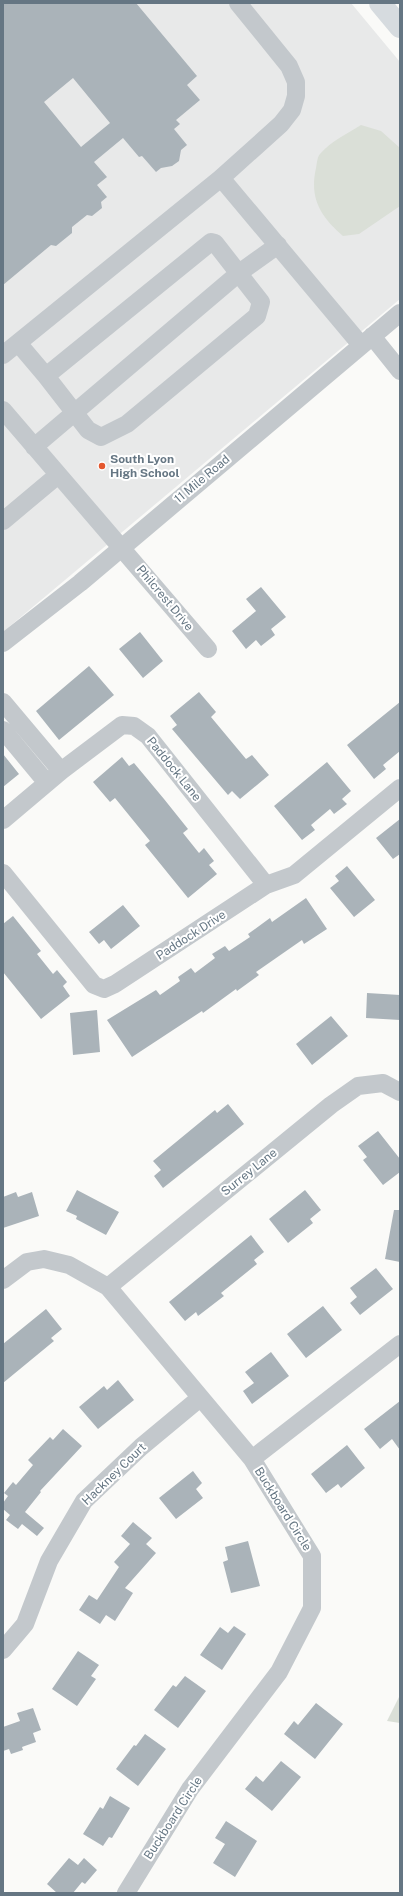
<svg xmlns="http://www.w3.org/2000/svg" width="403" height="1896" font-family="'Public Sans',sans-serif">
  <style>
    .built { fill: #e8e9e9 }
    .green { fill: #dadfd7 }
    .building { fill: #aab3b9; fill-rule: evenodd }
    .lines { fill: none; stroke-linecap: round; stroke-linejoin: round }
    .minor { stroke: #c3c8cc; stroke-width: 18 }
    .major { stroke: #d6dbdf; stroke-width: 22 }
    .poi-dot { fill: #e4572e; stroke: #fff; stroke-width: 1.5 }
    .labels { text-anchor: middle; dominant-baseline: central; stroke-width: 4; stroke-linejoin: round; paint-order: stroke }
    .poi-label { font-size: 12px; font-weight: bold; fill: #657683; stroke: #fff; text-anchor: start }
    .street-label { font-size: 12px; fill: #657683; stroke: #fff }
  </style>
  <rect width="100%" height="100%" fill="#fafaf8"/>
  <path class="built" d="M3,3H351L400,62V299L3,632Z"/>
  <path class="green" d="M361,125L381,131L400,148V206L359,234L343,236C321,217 309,199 316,168C317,164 317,157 320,154C331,141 347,134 361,125Z
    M400,1695V1723L387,1721Z"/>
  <path class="building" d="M3,3H136L197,76L187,85L200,100L176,120L180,124L174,129L187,145L181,150L179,161L172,166L161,168L156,172L142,156L139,157L123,138L94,162L107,177L97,185L107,197L101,202L102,208L92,216L87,215L72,227V233L56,246L51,245L3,285ZM73,78L110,123L81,147L44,102Z
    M261,587L286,617L271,629L275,635L261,646L256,640L246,649L232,631L256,611L246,599Z
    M140,632L163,661L143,678L119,649Z
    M89,666L114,695L59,740L36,711Z
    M199,692L216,712L211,717L246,759L252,755L269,775L240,799L232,791L228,795L172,729L177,725L170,716Z
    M400,702V751L383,765L386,769L374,779L347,745Z
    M3,754L19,774L3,787Z
    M122,757L129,766L134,763L164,799L188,829L183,833L199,853L204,848L214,861L209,865L217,874L188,898L145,845L150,841L115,798L110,802L93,782Z
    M327,762L351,791L342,799L347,804L334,814L330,809L311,825L315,830L302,840L274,806Z
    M400,819V854L393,859L376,838Z
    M347,866L375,900L354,917L330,888L339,881L335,876Z
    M306,898L327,929L304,944L302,940L256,972L259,975L237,991L236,989L203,1013L202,1011L132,1057L107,1020L156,990L160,995L180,981L178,977L191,968L195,973L215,958L212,954L225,946L229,951L250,937L248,934L270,918L272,922Z
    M123,905L140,926L111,949L104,940L99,944L89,932Z
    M13,916L41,951L37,954L53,974L57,970L67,982L63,986L70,996L41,1019L3,972V924Z
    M367,993L400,995V1020L366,1018Z
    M97,1010L100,1052L73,1055L70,1013Z
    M331,1016L348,1036L312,1065L296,1044Z
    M228,1104L244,1124L163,1188L154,1176L161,1170L153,1161L215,1110L217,1113Z
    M378,1131L400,1159V1172L383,1185L363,1160L367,1157L358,1146Z
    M77,1190L119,1212L106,1235L76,1219L77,1216L66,1211Z
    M305,1190L321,1210L310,1219L313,1223L288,1243L269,1219Z
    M16,1192L18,1197L32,1192L39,1216L3,1228V1197Z
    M394,1210H400V1262L385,1259Z
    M251,1235L264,1252L254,1260L257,1264L221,1293L224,1296L198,1316L196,1312L185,1321L169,1302Z
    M376,1268L393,1289L360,1315L350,1303L357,1297L350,1288Z
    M323,1306L342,1330L306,1358L287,1334Z
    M46,1309L62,1329L51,1338L54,1341L3,1383V1344Z
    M271,1352L289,1376L252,1404L243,1391L254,1383L245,1372Z
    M118,1380L134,1400L98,1429L79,1407L104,1386L107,1390Z
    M400,1401V1450L392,1439L380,1449L364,1429Z
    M63,1429L82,1446L40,1491L41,1492L25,1512L44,1528L37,1536L22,1524L18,1529L6,1520L10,1515L3,1509V1503L8,1496L4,1493L13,1482L16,1485L33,1465L28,1460L50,1437L53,1440Z
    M347,1445L365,1468L341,1488L338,1484L326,1493L311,1474Z
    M193,1471L202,1483L196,1489L203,1498L176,1519L159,1498Z
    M133,1522L152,1538L146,1544L156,1553L125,1588L133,1593L115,1621L106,1615L100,1624L79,1610L89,1595L97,1600L119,1567L114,1562L130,1544L121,1536Z
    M248,1541L260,1586L231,1593L223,1562L228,1560L225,1547Z
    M234,1626L246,1634L222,1670L200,1655L220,1627L228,1633Z
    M78,1651L99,1665L91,1676L96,1679L77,1706L52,1689Z
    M185,1676L206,1691L178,1728L154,1710L173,1685L176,1687Z
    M316,1703L343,1724L315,1759L284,1734L294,1721L298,1725Z
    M33,1708L41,1730L33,1733L36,1742L22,1747L23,1750L11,1754L9,1749L3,1751V1727L20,1721L17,1713Z
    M145,1734L166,1749L138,1786L116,1769L134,1745L136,1746Z
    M281,1761L301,1777L272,1811L245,1789L256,1776L263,1782Z
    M110,1796L130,1808L112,1838L109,1837L103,1846L83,1834L100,1807L103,1809Z
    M226,1821L257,1841L235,1877L213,1863L225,1844L215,1838Z
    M69,1858L78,1865L84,1858L97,1870L85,1884L82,1882L73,1893H57L47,1884Z"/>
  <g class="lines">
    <path class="minor" d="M238,3L289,66L296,82V96L292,110L281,124L221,178L361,345
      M372,336L400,371
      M18,343L46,376L211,242L215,243L261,302L257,316L127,424L101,437L88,430L46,376
      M3,355L221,178
      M3,410L208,649
      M34,447L239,273L278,245
      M3,521L58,475
      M3,643L80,583L400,313
      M3,702L61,771
      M3,730L47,783
      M3,820L61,771L122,725L134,726L148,736L266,885
      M3,873L94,985L104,989L115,984L266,885L294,875L400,788
      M3,1280L27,1262L44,1259L69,1265L108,1287L252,1459L312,1556V1608L279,1672L190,1789L126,1893
      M108,1287L331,1105L358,1086L383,1083L400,1092
      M252,1459L400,1344
      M3,1650L25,1624L49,1561L84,1501L141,1447L200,1398"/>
    <path class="major" d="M380,3L400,27"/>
  </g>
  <circle class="poi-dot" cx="102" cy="466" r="4"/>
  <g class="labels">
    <g class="poi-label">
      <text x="110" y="459">South Lyon<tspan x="110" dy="14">High School</tspan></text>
    </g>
    <g class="street-label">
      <text transform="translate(202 479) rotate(-40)">11 Mile Road</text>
      <text transform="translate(165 598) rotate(50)">Philcrest Drive</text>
      <text transform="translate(174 769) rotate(51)">Paddock Lane</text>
      <text transform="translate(191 935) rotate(-33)">Paddock Drive</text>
      <text transform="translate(249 1172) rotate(-39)">Surrey Lane</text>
      <text transform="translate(114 1474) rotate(-44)">Hackney Court</text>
      <text transform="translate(283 1509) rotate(58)">Buckboard Circle</text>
      <text transform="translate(173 1818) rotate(-57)">Buckboard Circle</text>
    </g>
  </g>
  <rect width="403" height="1896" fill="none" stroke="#657683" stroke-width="8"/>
</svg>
